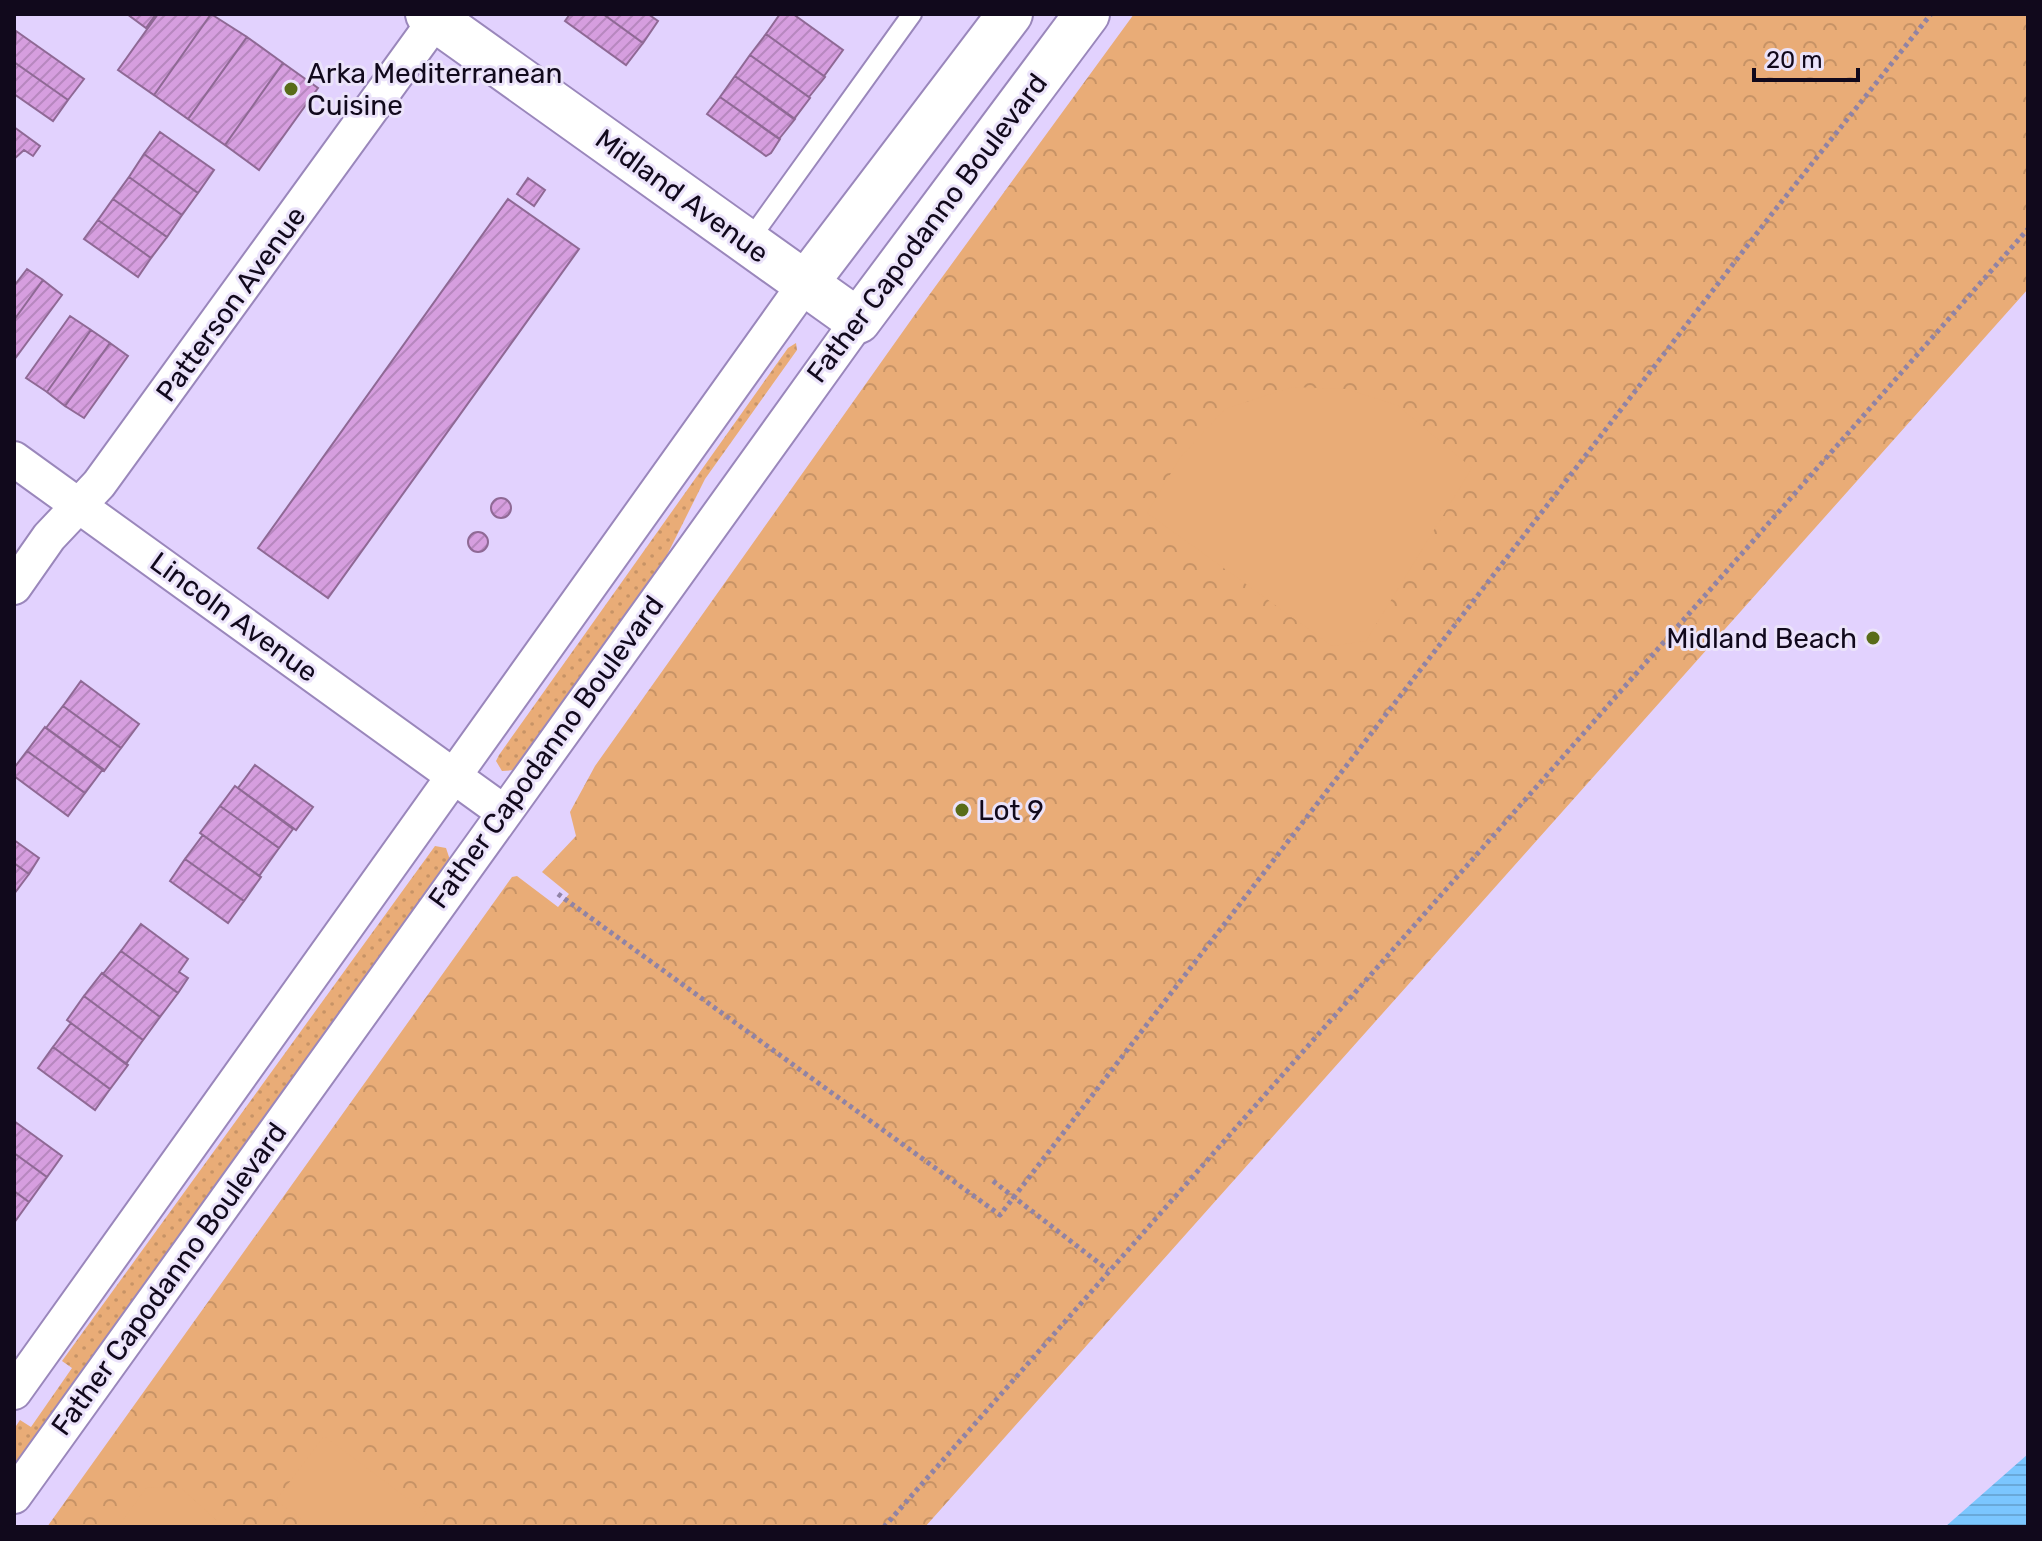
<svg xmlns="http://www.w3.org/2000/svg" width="2042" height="1541" font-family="Rubik,sans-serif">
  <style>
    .grass { fill: url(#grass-dots) }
    .park { fill: url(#park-crowns) }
    .pitch { fill: #e9ac77 }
    .water { fill: url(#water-rules) }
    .building { fill: url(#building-hatch); stroke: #8f6995; stroke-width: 2 }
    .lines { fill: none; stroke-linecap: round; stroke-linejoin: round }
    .service-casing { stroke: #9a87bb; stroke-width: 22 }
    .minor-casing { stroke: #9a87bb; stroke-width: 38 }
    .secondary-casing { stroke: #9a87bb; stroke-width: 48 }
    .path { stroke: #9083a5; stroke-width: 5; stroke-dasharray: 4 4; stroke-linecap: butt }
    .service { stroke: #fff; stroke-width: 18 }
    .minor { stroke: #fff; stroke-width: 34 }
    .secondary { stroke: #fff; stroke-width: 44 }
    .poi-dot { fill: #596c19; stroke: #ebe3fa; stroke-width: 3 }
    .labels { text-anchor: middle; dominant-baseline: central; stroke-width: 6; stroke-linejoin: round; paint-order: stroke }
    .poi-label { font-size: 28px; fill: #11091c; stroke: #ebe3fa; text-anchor: start }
    .street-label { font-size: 28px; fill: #11091c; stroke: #ebe3fa }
  </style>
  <defs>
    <pattern id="grass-dots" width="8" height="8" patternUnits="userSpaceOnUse" patternTransform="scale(2)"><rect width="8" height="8" fill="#e9ac77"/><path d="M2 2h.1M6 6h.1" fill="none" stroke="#c79366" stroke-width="1.8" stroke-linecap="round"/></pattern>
    <pattern id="park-crowns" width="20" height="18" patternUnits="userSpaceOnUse" patternTransform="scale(2)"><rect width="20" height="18" fill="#e9ac77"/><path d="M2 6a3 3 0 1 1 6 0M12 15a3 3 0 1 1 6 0" fill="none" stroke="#c79366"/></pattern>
    <pattern id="water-rules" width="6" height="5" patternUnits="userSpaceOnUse" patternTransform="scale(2)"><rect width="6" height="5" fill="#7bc6fe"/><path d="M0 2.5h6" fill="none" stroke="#69a9d9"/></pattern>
    <pattern id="building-hatch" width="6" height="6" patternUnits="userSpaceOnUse" patternTransform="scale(2)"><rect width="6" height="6" fill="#d69edf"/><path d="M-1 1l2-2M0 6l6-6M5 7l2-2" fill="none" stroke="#b787bf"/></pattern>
  </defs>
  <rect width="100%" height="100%" fill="#e2d2fe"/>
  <path class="grass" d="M796,343L797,350L705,479L662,565L515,770L502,771L496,761L499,755L788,348Z
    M435,846L446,848L450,860L14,1473V1429L20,1420L31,1427L72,1368L62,1361Z"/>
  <path class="park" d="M1134,14H2028V289L925,1527H47L512,877L517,876L558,907L569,894L542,872L576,836L570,812L595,766L916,313Z"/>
  <path class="pitch" d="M1292,387L1346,389L1397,405L1472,468L1366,641L1332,646L1147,513L1180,458L1225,409Z
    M324,1436L427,1513L417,1527H312L276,1500Z
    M147,1487L181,1488L224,1527H118Z"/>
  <path class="water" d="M2028,1454V1527H1945Z"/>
  <path class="building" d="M127,14H156L146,28Z
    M158,14H211L154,95L118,70Z
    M211,14L247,37L188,119L154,95Z
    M570,14H603L643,43L626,65L565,21Z
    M603,14H648L658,21L643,43Z
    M780,14H793L843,50L824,76L766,34Z
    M16,31L84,79L68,100L14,62Z
    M766,34L825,77L809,97L750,55Z
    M247,37L283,63L225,145L188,119Z
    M750,55L810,98L794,119L735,76Z
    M14,62L68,100L53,121L14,94Z
    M283,63L318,88L259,170L225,145Z
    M735,76L795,119L779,139L720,97Z
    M720,97L780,139L771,153L766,156L707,114Z
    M14,127L40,146L33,156L24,150L14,159Z
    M160,132L214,170L198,193L144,154Z
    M144,154L198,193L182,215L129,177Z
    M129,177L182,215L167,237L113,199Z
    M528,178L545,190L534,206L517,194Z
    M113,199L167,237L151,258L98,220Z
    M508,199L579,249L328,598L258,548Z
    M98,220L151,258L138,277L84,239Z
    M27,269L43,280L14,320V286Z
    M43,280L62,295L14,360V320Z
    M70,316L91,330L47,392L26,378Z
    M91,330L110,343L65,406L47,392Z
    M110,343L128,356L84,418L65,406Z
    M491 508a10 10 0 1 1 20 0a10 10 0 1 1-20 0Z
    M468 542a10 10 0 1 1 20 0a10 10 0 1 1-20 0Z
    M81,681L139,724L121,748L63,706Z
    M63,706L121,748L104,771L46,728Z
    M45,727L103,769L85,793L27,751Z
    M27,751L85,793L68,816L14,776V768Z
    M255,765L313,807L296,830L238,788Z
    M235,786L293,829L279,848L220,806Z
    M220,806L279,848L259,876L200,833Z
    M203,835L261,877L244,901L185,859Z
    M14,840L39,858L29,874L14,863Z
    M185,859L244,901L228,923L170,881Z
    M14,863L29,874L14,894Z
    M141,924L188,959L179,972L188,978L178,993L121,951Z
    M121,951L178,993L160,1017L103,974Z
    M102,973L160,1017L143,1040L84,996Z
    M84,996L143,1040L126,1064L67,1020Z
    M71,1023L128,1065L110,1089L53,1047Z
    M53,1047L110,1089L95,1110L38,1068Z
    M14,1121L62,1156L47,1177L14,1153Z
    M14,1153L47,1177L29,1202L14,1191Z
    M14,1191L29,1202L14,1223Z"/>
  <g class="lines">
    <g class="service-casing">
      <path id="service" d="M748,242L912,14"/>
    </g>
    <g class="minor-casing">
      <path id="minor" d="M14,459L502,811
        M14,587L49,537L99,484L440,14
        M14,1392L805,284
        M14,1496L858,321"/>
    </g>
    <g class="secondary-casing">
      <path id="secondary" d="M428,14L858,321L1087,14
        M805,284L1010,14"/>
    </g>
    <path class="path" d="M558,894L1000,1215L1771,215L1931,14
      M993,1181L1108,1270
      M884,1527L2028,229"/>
    <use href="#service" class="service"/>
    <use href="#minor" class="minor"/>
    <use href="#secondary" class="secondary"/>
  </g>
  <g class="poi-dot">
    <circle cx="291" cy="89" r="8"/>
    <circle cx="1873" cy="638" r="8"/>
    <circle cx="962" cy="810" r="8"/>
  </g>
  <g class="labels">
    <g class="poi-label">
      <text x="307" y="73">Arka Mediterranean<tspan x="307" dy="32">Cuisine</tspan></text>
      <text x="1857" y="638" text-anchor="end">Midland Beach</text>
      <text x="978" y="810">Lot 9</text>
    </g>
    <g class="street-label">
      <text transform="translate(682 196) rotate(36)">Midland Avenue</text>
      <text transform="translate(927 228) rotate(-53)">Father Capodanno Boulevard</text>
      <text transform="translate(231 304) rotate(-54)">Patterson Avenue</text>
      <text transform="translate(234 617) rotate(36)">Lincoln Avenue</text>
      <text transform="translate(546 752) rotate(-54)">Father Capodanno Boulevard</text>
      <text transform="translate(169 1279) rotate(-54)">Father Capodanno Boulevard</text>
    </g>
  </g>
  <rect width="2042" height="1541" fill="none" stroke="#11091c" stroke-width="32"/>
  <path d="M1754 68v12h104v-12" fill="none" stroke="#11091c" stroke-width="4"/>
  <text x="1766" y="68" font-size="24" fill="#11091c" stroke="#ebe3fa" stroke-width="6" paint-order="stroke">20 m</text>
</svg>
